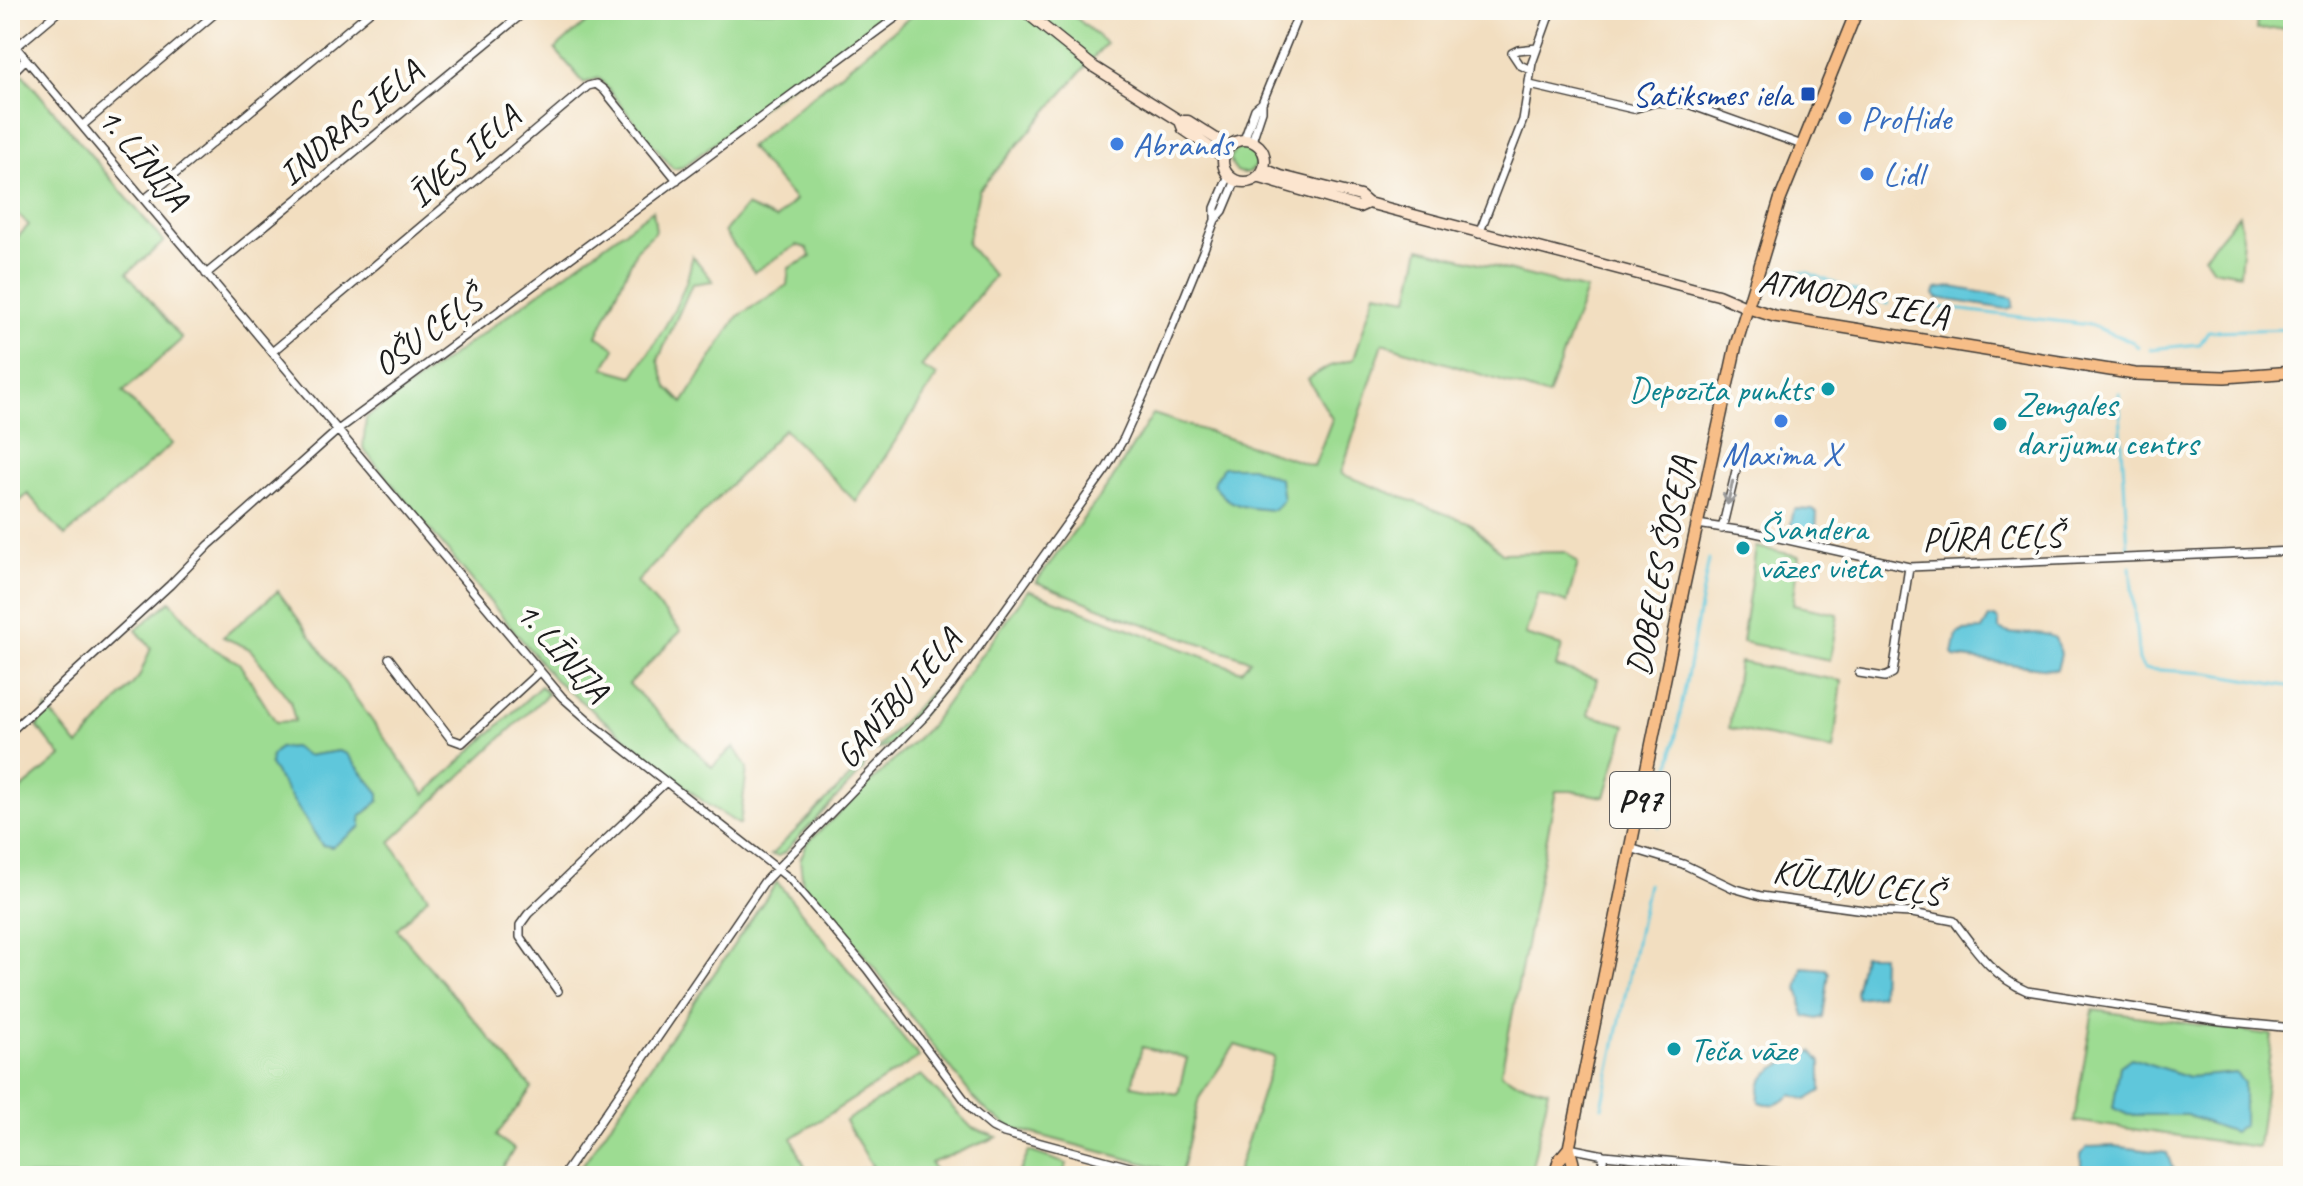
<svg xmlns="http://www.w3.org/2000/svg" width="2303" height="1186" font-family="Caveat,sans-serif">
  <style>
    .green { fill: #9ddc92; stroke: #5c7c57; stroke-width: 2; fill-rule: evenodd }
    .water { fill: #5fc7db; stroke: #3e727c; stroke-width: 2 }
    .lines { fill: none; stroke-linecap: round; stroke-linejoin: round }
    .stream { stroke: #5fc7db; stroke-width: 3 }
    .street-casing { stroke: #3c3935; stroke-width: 10 }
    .secondary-casing { stroke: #3c3935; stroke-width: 13 }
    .primary-casing { stroke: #3c3935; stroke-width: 14 }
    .street { stroke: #fff; stroke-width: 7 }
    .secondary { stroke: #fce5cf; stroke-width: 10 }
    .primary { stroke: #f7be88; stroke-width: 11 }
    .oneway { stroke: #999 }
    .transit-dot { fill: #1a4fb4; stroke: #fdfcf7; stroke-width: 3 }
    .shop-dot { fill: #3f7fe0; stroke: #fdfcf7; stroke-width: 3 }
    .culture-dot { fill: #0f9aa8; stroke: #fdfcf7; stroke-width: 3 }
    .labels { text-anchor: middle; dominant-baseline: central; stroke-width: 8; stroke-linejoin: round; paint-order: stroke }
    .shield { fill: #fdfcf7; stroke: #605f5e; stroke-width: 2 }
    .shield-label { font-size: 32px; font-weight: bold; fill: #1c1c1c }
    .transit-label { font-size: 34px; fill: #164399; stroke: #fdfcf7; text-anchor: end }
    .shop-label { font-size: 34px; fill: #366cbe; stroke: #fdfcf7; text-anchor: start }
    .street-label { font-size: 34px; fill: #1c1c1c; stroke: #fdfcf7 }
    .culture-label { font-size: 34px; fill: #0d838f; stroke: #fdfcf7; text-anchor: start }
  </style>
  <rect width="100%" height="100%" fill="#fdfcf7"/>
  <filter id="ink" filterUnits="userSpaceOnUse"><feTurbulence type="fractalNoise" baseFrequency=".0125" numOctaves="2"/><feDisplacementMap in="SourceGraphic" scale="16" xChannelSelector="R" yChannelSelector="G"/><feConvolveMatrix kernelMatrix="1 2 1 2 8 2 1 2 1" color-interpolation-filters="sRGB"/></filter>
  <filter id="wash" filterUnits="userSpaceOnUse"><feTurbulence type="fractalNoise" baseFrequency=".006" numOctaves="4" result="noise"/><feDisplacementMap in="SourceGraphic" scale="32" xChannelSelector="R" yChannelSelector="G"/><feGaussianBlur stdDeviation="1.8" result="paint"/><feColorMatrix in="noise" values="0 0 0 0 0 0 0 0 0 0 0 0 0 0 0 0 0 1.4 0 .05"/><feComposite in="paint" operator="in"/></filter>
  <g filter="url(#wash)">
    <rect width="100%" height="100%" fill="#f2dec0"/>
    <path class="green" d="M601,10H891L683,167L673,169L599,78L584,83L555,49Z
      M919,10H1067L1106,43L979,190L967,244L994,276L921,367L937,376L856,502L784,429L637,582L681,631L629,684L712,767L734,747L747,768L740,825L705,803L555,680L363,449L366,418L653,210L656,231L637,249L597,336L615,348L604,368L633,376C655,344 689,294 692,255L713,281L692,284L658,360L667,387L683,403L737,317L787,285L789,268L811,257L807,248L797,245L754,272L724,232L746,206L776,219L795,200L749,147Z
      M2258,10H2289L2291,28L2256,30Z
      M10,59L164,242L127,273L182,339L123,392L172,444L65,536L28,494L10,510V245L29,225L10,207Z
      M1231 160a13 13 0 1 1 26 0a13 13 0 1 1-26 0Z
      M2239,214L2243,238L2240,274L2213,269L2204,256Z
      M1420,248L1586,290L1548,396L1383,343L1341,474L1470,523L1502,553L1565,552L1578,563L1567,603L1538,593L1525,635L1562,646L1556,667L1597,679L1588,715L1626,725L1605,797L1571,791H1556L1501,1073L1514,1081L1549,1090L1530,1176H1236L1274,1057L1235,1045L1199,1098L1181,1173L1012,1128L989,1113L972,1096L861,951L803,885L800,860L807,843L930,726L1028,590L1241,671L1250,660L1126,618L1036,582L1110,483L1153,414L1314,466L1332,419L1308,379L1328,367L1354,359L1375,292L1409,298ZM1142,1047L1187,1058L1178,1094L1132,1085Z
      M1756,547L1799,556L1793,605L1838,614L1830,660L1742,642Z
      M278,591L425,794L541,686L548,694L390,842L428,897L397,929L532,1088L496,1136L514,1149L498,1176H10V788L15,794L61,756L37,727L47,708L78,746L139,677L151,648L136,630L170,601L209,646L239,663L276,722L295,721L290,701L250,649L223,637ZM339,751L379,801L361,816L306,756Z
      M1739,662L1842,681L1833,750L1729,728Z
      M955,671C942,691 898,748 876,750L944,678Z
      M865,762L863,770L784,853L778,856L771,855Z
      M777,882L919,1057L792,1138L809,1176H575Z
      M2093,1010L2272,1035L2258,1147L2074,1121Z
      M921,1075L972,1128L997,1137L931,1163L937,1176H841L840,1174L873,1167L845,1121Z
      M1029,1151L1067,1164L1062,1176H1018Z"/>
    <path class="water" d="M1952,287L2013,298V307L2006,309L1937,298L1934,294L1936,289Z
      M1223,467H1251L1280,479L1283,500L1274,510C1247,508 1229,508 1213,484Z
      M1794,509L1813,510L1817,513L1816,529L1813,532L1790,529Z
      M1995,617L1999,621V629C2017,640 2036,627 2055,638L2061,654L2057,670L1955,657L1953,654L1957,634L1963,631L1982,630L1989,618Z
      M294,747L306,756L339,751L347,754L379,793V801L361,816V827L332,847L322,845L270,765L271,756L279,748Z
      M1863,955H1882L1881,995L1857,998L1855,992Z
      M1802,967L1826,969L1829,973L1823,1017L1817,1019L1805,1016C1799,1008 1804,998 1797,989Z
      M1812,1051L1821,1062V1091L1806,1100L1792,1095C1780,1104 1774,1107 1759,1102C1755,1068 1787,1063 1812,1051Z
      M2131,1058L2189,1077L2236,1073L2244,1083V1124L2233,1132L2186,1115H2128L2113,1108L2120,1066Z
      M2113,1146L2167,1153L2173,1170L2168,1176H2081V1155L2087,1147Z"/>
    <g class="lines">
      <path class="stream" d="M1779,269L1808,273L1888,304
        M1910,304L2090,325L2133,342L2138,347
        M2150,349L2200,344L2208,331L2293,329
        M2119,393L2128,549
        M2130,567L2139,661L2144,669L2209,673L2293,687
        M1659,826L1709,559
        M1602,1107L1648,884"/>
    </g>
  </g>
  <g filter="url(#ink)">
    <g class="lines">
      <g class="street-casing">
        <path id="street" d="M10,40L562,697L596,727L790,879L867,969L973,1111L992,1127L1004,1133L1163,1176
          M16,47L60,10
          M1531,70L1520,65L1512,53L1518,50L1537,48
          M10,75L25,60
          M1530,85L1633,109L1657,102L1688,104L1802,145
          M83,125L219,10
          M1244,140L1255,109L1262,103
          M1252,141L1262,111V103L1300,10
          M145,199L372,10
          M1215,220L1223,211L1236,180
          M1479,234L1523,120L1532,63L1551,10
          M206,274L527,10
          M272,352L588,86L596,84L604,90L677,180
          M1697,524L1751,532L1909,567L2293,551
          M1722,529L1739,458
          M389,658L451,739L462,743L540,671
          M1859,673L1885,677L1893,673L1909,567
          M10,732L170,585L209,545L338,430L906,10
          M1630,848L1683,864L1733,888L1761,896L1871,911L1912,913L1954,921C1975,949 1993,977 2027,991L2221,1021L2293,1028
          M558,991L520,937V925L528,914L666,782
          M1569,1148L1604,1155L1823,1176
          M563,1176L764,882L928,713L952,684L1106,469L1124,438L1153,374L1204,249L1215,220V208L1229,175
          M1600,1176L1604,1155"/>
      </g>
      <g class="secondary-casing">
        <path id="secondary" d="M1023,10L1094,67L1180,121H1188L1229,147
          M1180,121L1183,129L1224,157
          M1223 161a21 21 0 1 1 42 0a21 21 0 1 1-42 0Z
          M1264,169L1281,176L1360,196L1368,203L1718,295L1746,307
          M1257,177L1359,207L1368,203"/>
      </g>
      <g class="primary-casing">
        <path id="primary" d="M1746,307L1774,316L2135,374L2225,377L2293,372
          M1555,1176L1559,1160L1569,1148
          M1571,1176L1573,1163L1569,1148L1683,590L1736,345L1780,200L1857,10"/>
      </g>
      <use href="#street" class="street"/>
      <use href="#secondary" class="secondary"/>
      <use href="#primary" class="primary"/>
    </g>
    <defs><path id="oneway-shaft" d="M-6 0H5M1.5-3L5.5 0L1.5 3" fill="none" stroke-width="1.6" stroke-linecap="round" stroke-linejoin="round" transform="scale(2)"/></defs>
    <use class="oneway" href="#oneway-shaft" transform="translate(1730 493) rotate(103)"/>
  </g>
  <rect class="transit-dot" x="1800" y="86" width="16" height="16" rx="4"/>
  <g class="shop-dot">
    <circle cx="1845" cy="118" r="8"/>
    <circle cx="1117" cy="144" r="8"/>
    <circle cx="1867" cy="174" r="8"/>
    <circle cx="1781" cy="421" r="8"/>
  </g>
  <g class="culture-dot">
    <circle cx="1828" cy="389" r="8"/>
    <circle cx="2000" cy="424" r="8"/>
    <circle cx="1743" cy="548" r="8"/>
    <circle cx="1674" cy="1049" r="8"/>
  </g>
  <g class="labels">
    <rect class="shield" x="1610" y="772" width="60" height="56" rx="6"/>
    <g class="shield-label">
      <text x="1640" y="800">P97</text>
    </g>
    <g class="transit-label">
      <text x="1792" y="94">Satiksmes iela</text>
    </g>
    <g class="shop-label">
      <text x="1861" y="118">ProHide</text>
      <text x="1133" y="144">Abrands</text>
      <text x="1883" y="174">Lidl</text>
      <text x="1781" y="454" text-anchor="middle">Maxima X</text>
    </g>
    <g class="street-label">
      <text transform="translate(350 122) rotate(-40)">INDRAS IELA</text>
      <text transform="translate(464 156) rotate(-41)">ĪVES IELA</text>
      <text transform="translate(144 158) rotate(50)">1. LĪNIJA</text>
      <text transform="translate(1854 298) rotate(11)">ATMODAS IELA</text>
      <text transform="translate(427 332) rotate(-36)">OŠU CEĻŠ</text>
      <text transform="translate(1992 537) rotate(-2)">PŪRA CEĻŠ</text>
      <text transform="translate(1660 566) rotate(-78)">DOBELES ŠOSEJA</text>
      <text transform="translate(563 651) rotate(48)">1. LĪNIJA</text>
      <text transform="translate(898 698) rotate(-49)">GANĪBU IELA</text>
      <text transform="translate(1857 882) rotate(8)">KŪLIŅU CEĻŠ</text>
    </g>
    <g class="culture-label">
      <text x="1812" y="389" text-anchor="end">Depozīta punkts</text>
      <text x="2016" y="404">Zemgales<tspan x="2016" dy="39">darījumu centrs</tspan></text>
      <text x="1759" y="528">Švandera<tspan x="1759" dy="39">vāzes vieta</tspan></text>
      <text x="1690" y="1049">Teča vāze</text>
    </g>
  </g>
  <rect width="2303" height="1186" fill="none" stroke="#fdfcf7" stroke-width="40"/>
</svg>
